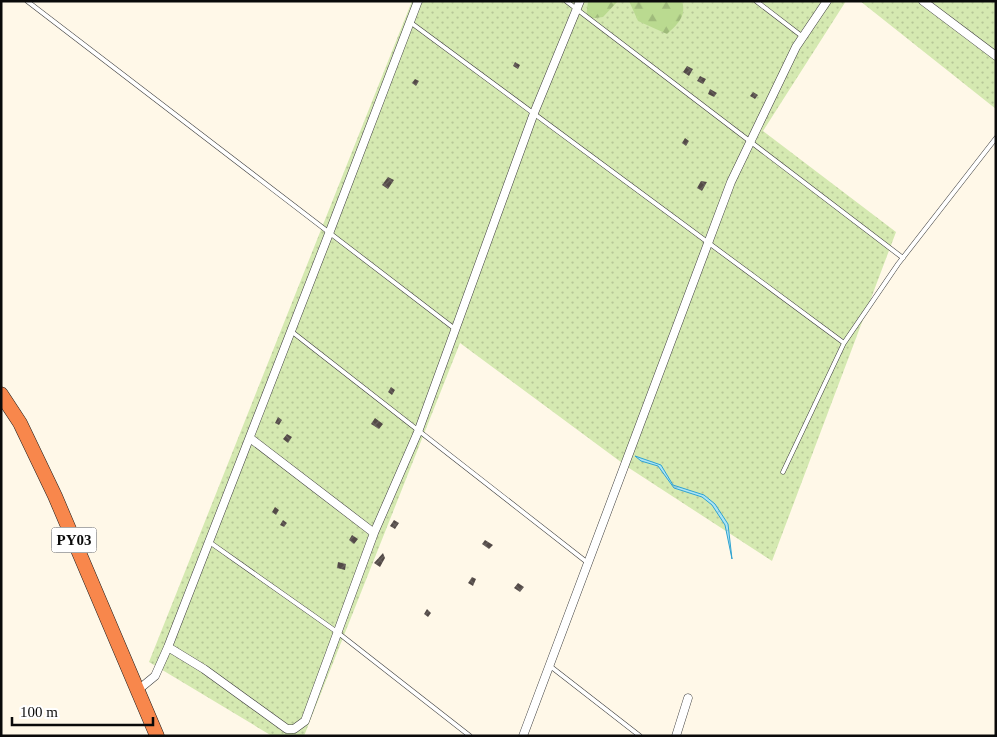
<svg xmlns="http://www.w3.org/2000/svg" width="997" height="737" font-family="Georgia,serif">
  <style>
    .grass { fill: url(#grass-dots) }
    .forest { fill: url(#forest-firs) }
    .water { fill: url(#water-ripples); stroke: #30a3d0 }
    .building { fill: url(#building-cross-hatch) }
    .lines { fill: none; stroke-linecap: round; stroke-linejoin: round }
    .lane-casing { stroke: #3d3d3d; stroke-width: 5 }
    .street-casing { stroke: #3d3d3d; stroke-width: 9 }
    .highway-casing { stroke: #1b1b1b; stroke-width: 15 }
    .lane { stroke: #fff; stroke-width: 4 }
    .street { stroke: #fff; stroke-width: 8 }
    .highway { stroke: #f8874c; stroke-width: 14 }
    .labels { text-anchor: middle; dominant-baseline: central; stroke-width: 5; stroke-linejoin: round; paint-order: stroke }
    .shield { fill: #fff; stroke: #545454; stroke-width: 1 }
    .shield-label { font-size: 15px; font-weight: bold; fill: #0a0a0a }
  </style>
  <defs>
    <pattern id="grass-dots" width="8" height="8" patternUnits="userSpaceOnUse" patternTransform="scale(1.25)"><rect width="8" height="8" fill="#d5e9b1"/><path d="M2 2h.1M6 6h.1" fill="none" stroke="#b6c697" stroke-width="1.8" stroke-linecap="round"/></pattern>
    <pattern id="forest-firs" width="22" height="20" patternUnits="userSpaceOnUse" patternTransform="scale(1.25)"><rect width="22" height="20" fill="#bada90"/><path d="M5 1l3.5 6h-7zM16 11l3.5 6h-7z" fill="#9fba7b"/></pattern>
    <pattern id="water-ripples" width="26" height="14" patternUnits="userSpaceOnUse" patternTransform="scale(1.25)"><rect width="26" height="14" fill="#abe4f7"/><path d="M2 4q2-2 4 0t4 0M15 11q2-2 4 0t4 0" fill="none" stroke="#92c2d2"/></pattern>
    <pattern id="building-cross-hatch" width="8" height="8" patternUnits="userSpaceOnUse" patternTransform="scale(1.25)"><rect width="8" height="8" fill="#534a47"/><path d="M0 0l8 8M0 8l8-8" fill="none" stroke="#67605d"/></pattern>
  </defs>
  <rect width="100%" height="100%" fill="#fff8e8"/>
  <path class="grass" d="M412,1H846L763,131L896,232L772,561L629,468L460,343L304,736H272L149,662Z
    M860,1H996V109Z"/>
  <path class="forest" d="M588,1H618L603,17L586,19Z
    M629,1H682C687,16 677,25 667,34L638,21Z"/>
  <path class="water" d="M635,456L661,465L673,485L704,495L715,504L728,524L732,559L725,525L712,505L702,497L674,488L658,466L641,461Z"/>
  <path class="building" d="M515,62L520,65L518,69L513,66Z
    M687,66L693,69L689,76L683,72Z
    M700,76L706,79L703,84L697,81Z
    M415,79L419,81L416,86L412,83Z
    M710,89L717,93L714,97L708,94Z
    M753,92L758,95L755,99L750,96Z
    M685,138L689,141L686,146L682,143Z
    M388,177L394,180L388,189L382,185Z
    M701,181L707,182L702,191L697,188Z
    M391,387L395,390L392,395L388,392Z
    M278,417L282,420L279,425L275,423Z
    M375,418L383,424L379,429L371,424Z
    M287,434L292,437L288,443L283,439Z
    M275,507L279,510L276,515L272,512Z
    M283,520L287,523L284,527L280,525Z
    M394,520L399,523L395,529L390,526Z
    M352,535L358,539L354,544L349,540Z
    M485,540L493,545L489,549L482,544Z
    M383,553L385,558L380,567L374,563Z
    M338,562L346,564L345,570L337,568Z
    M472,577L476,579L473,586L468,583Z
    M518,583L524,587L520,592L514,588Z
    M427,609L431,613L428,617L424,614Z"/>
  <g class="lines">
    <g class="lane-casing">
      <path id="lane" d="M27,1L455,329
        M566,1L903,258
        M756,1L803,37
        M410,22L844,343
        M291,331L588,563
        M783,472L844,343L898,264L996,138
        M208,541L337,632L470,736
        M550,666L640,736"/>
    </g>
    <g class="street-casing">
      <path id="street" d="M923,1L996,56
        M250,438L374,533
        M168,647L204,669L287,729H294L305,721L374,533L418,432L534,113L580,1
        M138,690L155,676L168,647L330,231L418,1
        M523,736L731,182L796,47L827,1
        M676,736L688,698"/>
    </g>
    <g class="highway-casing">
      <path id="highway" d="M1,394L20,423L55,496L157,736"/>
    </g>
    <use href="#lane" class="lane"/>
    <use href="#street" class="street"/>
    <use href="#highway" class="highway"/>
  </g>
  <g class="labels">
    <rect class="shield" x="51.5" y="527.5" width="45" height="25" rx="4"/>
    <g class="shield-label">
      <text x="74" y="540">PY03</text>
    </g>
  </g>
  <rect width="997" height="737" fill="none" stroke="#0a0a0a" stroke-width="5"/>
  <path d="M12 717v8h141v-8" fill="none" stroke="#0a0a0a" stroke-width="2.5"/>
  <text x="20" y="717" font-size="15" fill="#0a0a0a" stroke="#ffffff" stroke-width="4" paint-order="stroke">100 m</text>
</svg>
